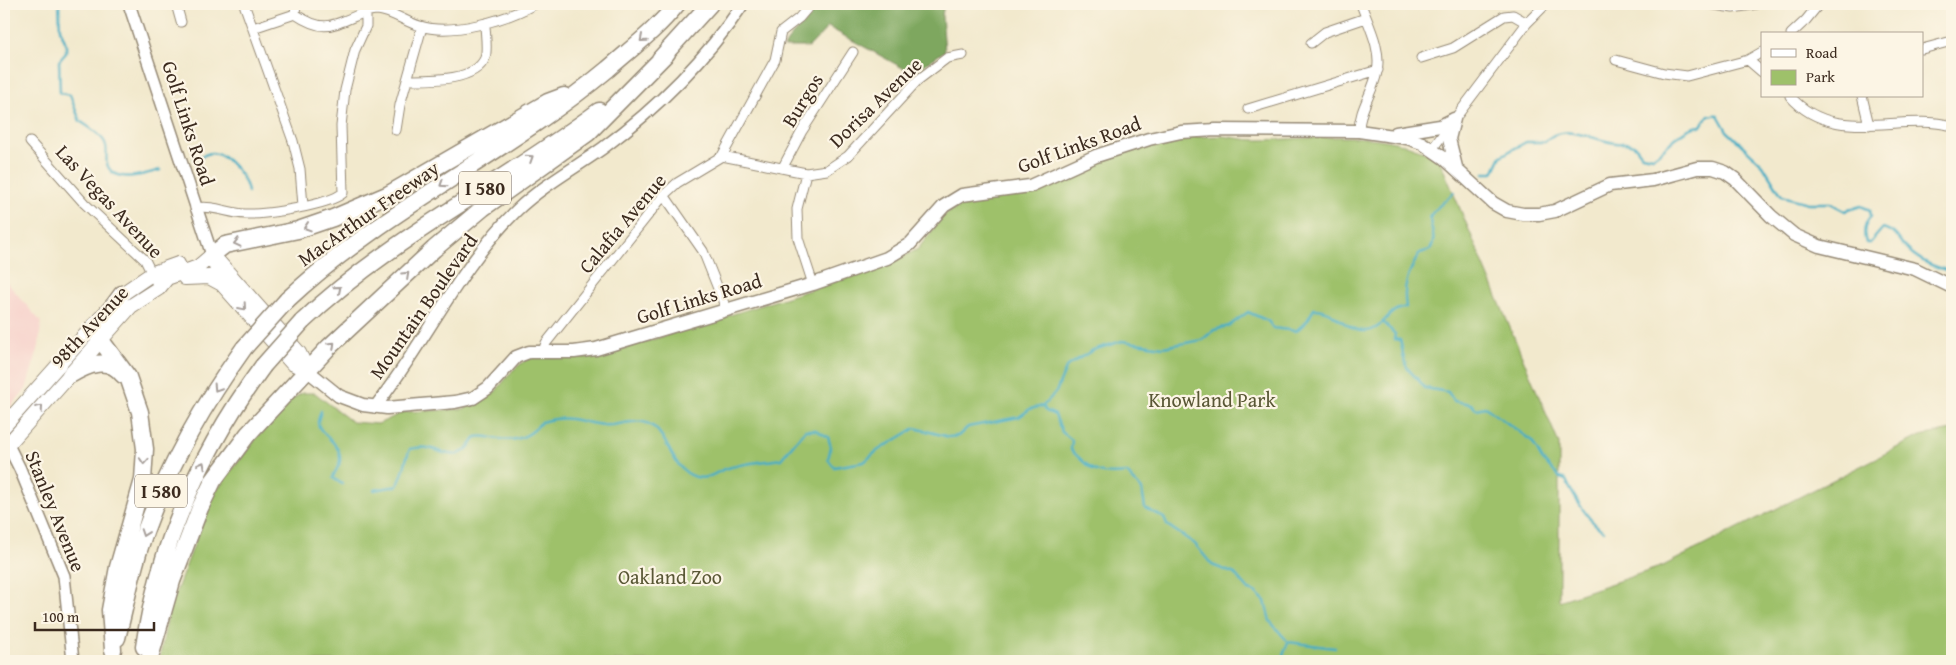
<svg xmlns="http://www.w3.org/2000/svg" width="1956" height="665" font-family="'Gentium Book Plus',serif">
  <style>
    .built { fill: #f7d0ca }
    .green { fill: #9ec16a; stroke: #6c7644 }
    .forest { fill: #7ea75e; stroke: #5c683e }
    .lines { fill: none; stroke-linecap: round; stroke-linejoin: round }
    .stream { stroke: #44adc4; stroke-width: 2.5 }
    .minor-casing { stroke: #968a76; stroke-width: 11 }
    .tertiary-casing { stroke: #968a76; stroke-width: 14 }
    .secondary-casing { stroke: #968a76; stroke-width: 15 }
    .primary-casing { stroke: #968a76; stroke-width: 16 }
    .motorway-casing { stroke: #968a76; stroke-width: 19 }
    .minor { stroke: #fff; stroke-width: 9 }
    .tertiary { stroke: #fff; stroke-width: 11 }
    .secondary { stroke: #fff; stroke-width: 12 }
    .primary { stroke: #fff; stroke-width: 14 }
    .motorway { stroke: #fff; stroke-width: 16 }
    .motorway-bridge-casing { stroke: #968a76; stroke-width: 19; stroke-linecap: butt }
    .motorway-bridge { stroke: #fff; stroke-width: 16 }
    .oneway { stroke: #a79f9a }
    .labels { text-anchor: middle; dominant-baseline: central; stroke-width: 4.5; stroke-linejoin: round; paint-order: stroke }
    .shield { fill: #fcf5e5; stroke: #75675a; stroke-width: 1 }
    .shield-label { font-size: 19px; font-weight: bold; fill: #3b2a1e }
    .street-label { font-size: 20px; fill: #3b2a1e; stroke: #fcf5e5 }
    .park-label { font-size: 20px; fill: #595735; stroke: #fcf5e5 }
  </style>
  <rect width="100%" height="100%" fill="#fcf5e5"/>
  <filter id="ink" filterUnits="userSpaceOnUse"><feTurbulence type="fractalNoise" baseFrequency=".02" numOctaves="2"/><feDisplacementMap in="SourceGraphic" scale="10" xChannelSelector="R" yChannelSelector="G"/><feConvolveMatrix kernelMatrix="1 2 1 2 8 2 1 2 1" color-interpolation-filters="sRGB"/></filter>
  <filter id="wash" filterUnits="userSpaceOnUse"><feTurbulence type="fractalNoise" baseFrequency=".0096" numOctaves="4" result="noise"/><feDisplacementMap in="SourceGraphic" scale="20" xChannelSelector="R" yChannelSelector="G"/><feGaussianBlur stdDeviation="1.12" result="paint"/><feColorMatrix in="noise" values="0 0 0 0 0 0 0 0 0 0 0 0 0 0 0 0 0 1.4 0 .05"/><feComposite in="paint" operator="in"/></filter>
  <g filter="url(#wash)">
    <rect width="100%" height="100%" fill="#f2e9cd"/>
    <path class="built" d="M4,279L41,322L39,346L26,389L4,414Z"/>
    <path class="green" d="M1222,136C1233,137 1245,140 1256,140C1317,140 1386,125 1440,161L1559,444V601L1663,566L1920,436L1952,430V661H159L169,610L214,493L265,427L288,402L302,393H315L352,422L378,424L404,412L463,409L471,406L495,392L513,370L527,359L538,356L585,358L607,354L882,267L918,249L944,215L969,200L1036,190L1081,168L1134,149L1183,137Z"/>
    <path class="forest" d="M818,4H944L942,16L945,51L912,73L828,27L809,47H784C792,30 811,22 818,4Z"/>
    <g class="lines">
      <path class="stream" d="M59,4L60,29L66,44V53L59,61L60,93L70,95L80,121C88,127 98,132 104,141C109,148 105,156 107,164C114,185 146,174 160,170
        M194,159C199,158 207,153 212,153C227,154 246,177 248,192
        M1484,173H1493L1501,156L1526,142H1545C1561,121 1596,141 1616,143C1623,144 1628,141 1635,146C1637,148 1640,153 1642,155L1653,157C1668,148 1682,126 1701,126C1705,118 1708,114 1718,115L1727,131L1763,165L1782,196L1808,203H1830L1845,211L1861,206L1870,210L1871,216C1864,223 1863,233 1866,243H1870L1883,228C1901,235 1895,238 1906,248C1919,261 1935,268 1952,271
        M1383,322L1395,334L1394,339L1400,340C1403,349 1402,358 1407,367C1409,372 1420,380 1425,388L1448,392L1454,401L1471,404L1476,409L1485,407L1532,441L1542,459L1560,478L1566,480C1572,494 1590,524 1604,531
        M1043,406L1046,411L1055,415L1062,432L1072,440L1071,450C1093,471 1095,476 1127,473L1142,490L1145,508L1164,518L1167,525L1195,544L1212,565L1235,574L1249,590L1255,592L1265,601L1270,621L1288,642L1281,661
        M321,411C320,414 318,420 318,423C319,435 341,441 340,460C340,467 334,471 333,478L342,484
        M374,490L397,486C405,474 404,461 410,449C440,440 454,474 476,437C486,435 490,438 499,439C517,442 531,436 541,422C569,414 577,422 604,425C622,427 639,414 655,428C670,441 672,470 696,477C708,480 714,473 725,469C742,463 763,462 781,459L805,430H816L828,437L831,447L828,459L834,467L864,462L877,451L915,428L949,437L958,436L968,427L1019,417L1030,409L1043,406L1056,392L1067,366L1093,350L1122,341L1163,347L1202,340L1214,330L1229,326L1248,312L1268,321L1273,328L1296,331L1307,321L1314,309C1334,307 1346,333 1367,331C1379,330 1383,320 1392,313C1395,310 1401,308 1406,307C1402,285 1409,271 1420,253L1430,250C1439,233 1427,228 1431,215C1433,210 1450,197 1454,192
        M1288,642L1335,648"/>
    </g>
  </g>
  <g filter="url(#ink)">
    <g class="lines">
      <g class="minor-casing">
        <path id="minor" d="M176,4L181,22
          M244,4L293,141L300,169L303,206
          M1709,4L1733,8L1757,4
          M295,14C322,32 330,27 358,15C364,13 371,10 377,10C392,11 405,22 420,26C452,36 506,20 535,4
          M295,14L296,4
          M253,28L295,14
          M1791,34L1806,20L1819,4
          M1311,43L1325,32L1366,18
          M1922,49L1952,41
          M1421,58L1453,48L1504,16L1513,15L1527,23
          M1616,60L1664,73L1687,76L1748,60L1762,52
          M1748,60L1762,72
          M407,80C428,80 475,82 485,58C488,49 485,33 485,24
          M1790,96C1833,146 1899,112 1952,126
          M1862,96L1869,125
          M1248,109L1378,70
          M396,130L400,105L422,27
          M1359,131C1359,109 1373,93 1377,72C1382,49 1368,24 1361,4
          M30,142L84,203L145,260L159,288
          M1432,149L1527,23L1546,4
          M722,156L806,173L827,170L848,156L918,80L947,58L963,55
          M783,167L802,131L853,52
          M806,173L797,209L798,238L813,284
          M664,195L703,251L727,311
          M195,208C214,205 227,213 245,214C265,215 329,205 343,193L341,126L345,90L355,50L366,26V12
          M543,351L546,343L664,195L677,183L722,156L775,60L781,32L799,18L811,4"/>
      </g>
      <g class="tertiary-casing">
        <path id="tertiary" d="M129,4L212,255
          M375,407C425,343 459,267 517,210C542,186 575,168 603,148C657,108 706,59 743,4
          M4,437L20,469L64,576L73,661"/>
      </g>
      <g class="secondary-casing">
        <path id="secondary" d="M1454,119L1449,139L1456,167
          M1396,133L1440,126L1454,119
          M308,371L339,396L363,405L387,408L455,402L473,398L488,388L516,357L529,352H574L596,349L813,284L887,258L910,244L944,206L962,195L1030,186L1096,156L1149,139L1181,132L1216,130L1359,131L1407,138L1422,143L1444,158L1493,203L1507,211L1523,214H1539L1555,211L1610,185L1653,180L1697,168H1713L1725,172L1735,179L1771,216L1794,235L1819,246L1915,269L1952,287"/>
      </g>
      <g class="primary-casing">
        <path id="primary" d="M212,255L222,284L292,363L308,371
          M215,258L299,353L308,371
          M185,278L209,277L222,284
          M4,426L122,294L153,273L178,264
          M4,449L131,306L159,288L167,278L198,267L212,255"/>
      </g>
      <g class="motorway-casing">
        <path id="motorway" d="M660,59L710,4
          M212,255L225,245L298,230L333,218L389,194L548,102L564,96
          M287,300C384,209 506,154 608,69C632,48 657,29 677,4
          M302,322C391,237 502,184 599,111
          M70,375C87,365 108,355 123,375
          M117,638C127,599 134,559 149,521C172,459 206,401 244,348
          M144,647C159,544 202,449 263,366
          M113,650L110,610L118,567L143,480L145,449L140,412L128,377L97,335L100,324L122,294
          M149,661L172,581L200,508L213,481L248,434L329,347L434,249L483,208L588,133L667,53"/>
      </g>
      <use href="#minor" class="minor"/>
      <use href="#tertiary" class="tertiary"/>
      <use href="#secondary" class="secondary"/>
      <use href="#primary" class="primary"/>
      <use href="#motorway" class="motorway"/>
      <g class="motorway-bridge-casing">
        <path id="motorway-bridge" d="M244,348L287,300
          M263,366L302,322"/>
      </g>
      <use href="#motorway-bridge" class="motorway-bridge"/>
    </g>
    <defs><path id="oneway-chevron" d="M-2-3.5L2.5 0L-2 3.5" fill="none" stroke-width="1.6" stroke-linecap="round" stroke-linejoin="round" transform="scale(1.25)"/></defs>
    <g class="oneway">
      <use href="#oneway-chevron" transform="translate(643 39) rotate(139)"/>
      <use href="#oneway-chevron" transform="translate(530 158) rotate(-33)"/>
      <use href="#oneway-chevron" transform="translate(443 184) rotate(147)"/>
      <use href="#oneway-chevron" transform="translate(307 227) rotate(162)"/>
      <use href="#oneway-chevron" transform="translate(237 243) rotate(167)"/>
      <use href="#oneway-chevron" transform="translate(406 275) rotate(-43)"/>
      <use href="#oneway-chevron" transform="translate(338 289) rotate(-40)"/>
      <use href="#oneway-chevron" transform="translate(243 307) rotate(49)"/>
      <use href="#oneway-chevron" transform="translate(332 345) rotate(-44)"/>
      <use href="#oneway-chevron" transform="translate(217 388) rotate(122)"/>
      <use href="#oneway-chevron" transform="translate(40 408) rotate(-49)"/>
      <use href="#oneway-chevron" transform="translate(144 461) rotate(94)"/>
      <use href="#oneway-chevron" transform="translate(202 465) rotate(-62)"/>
      <use href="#oneway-chevron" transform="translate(144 533) rotate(109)"/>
    </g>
  </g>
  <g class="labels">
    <g class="shield">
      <rect x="459" y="171.5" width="52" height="33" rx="4"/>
      <rect x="135" y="474.5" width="52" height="33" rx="4"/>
    </g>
    <g class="shield-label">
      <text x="485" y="188">I 580</text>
      <text x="161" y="491">I 580</text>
    </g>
    <g class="street-label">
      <text transform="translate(802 100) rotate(-58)">Burgos</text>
      <text transform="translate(875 102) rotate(-44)">Dorisa Avenue</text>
      <text transform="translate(189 123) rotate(72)">Golf Links Road</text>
      <text transform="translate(1079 144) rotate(-20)">Golf Links Road</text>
      <text transform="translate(110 201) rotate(47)">Las Vegas Avenue</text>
      <text transform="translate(368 213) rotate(-35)">MacArthur Freeway</text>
      <text transform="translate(622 223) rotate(-50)">Calafia Avenue</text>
      <text transform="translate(699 298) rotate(-17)">Golf Links Road</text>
      <text transform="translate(423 306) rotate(-55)">Mountain Boulevard</text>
      <text transform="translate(89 326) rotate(-47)">98th Avenue</text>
      <text transform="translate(56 511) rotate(68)">Stanley Avenue</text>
    </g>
    <g class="park-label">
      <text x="1212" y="399">Knowland Park</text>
      <text x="670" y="576">Oakland Zoo</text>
    </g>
  </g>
  <rect width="1956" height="665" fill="none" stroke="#fcf5e5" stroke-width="20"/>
  <rect x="1761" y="32" width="162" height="65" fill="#fcf5e5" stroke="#afa495"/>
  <rect x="1771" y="49" width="25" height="8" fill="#ffffff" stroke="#afa495"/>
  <text x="1806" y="58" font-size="15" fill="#3b2a1e">Road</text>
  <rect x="1771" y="70" width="25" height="15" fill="#9ec16a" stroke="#afa495"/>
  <text x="1806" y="82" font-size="15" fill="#3b2a1e">Park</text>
  <path d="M35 622v8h119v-8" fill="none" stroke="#3b2a1e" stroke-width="2.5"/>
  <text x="42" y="622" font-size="15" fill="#3b2a1e" stroke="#fcf5e5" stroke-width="4" paint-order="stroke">100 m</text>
</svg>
